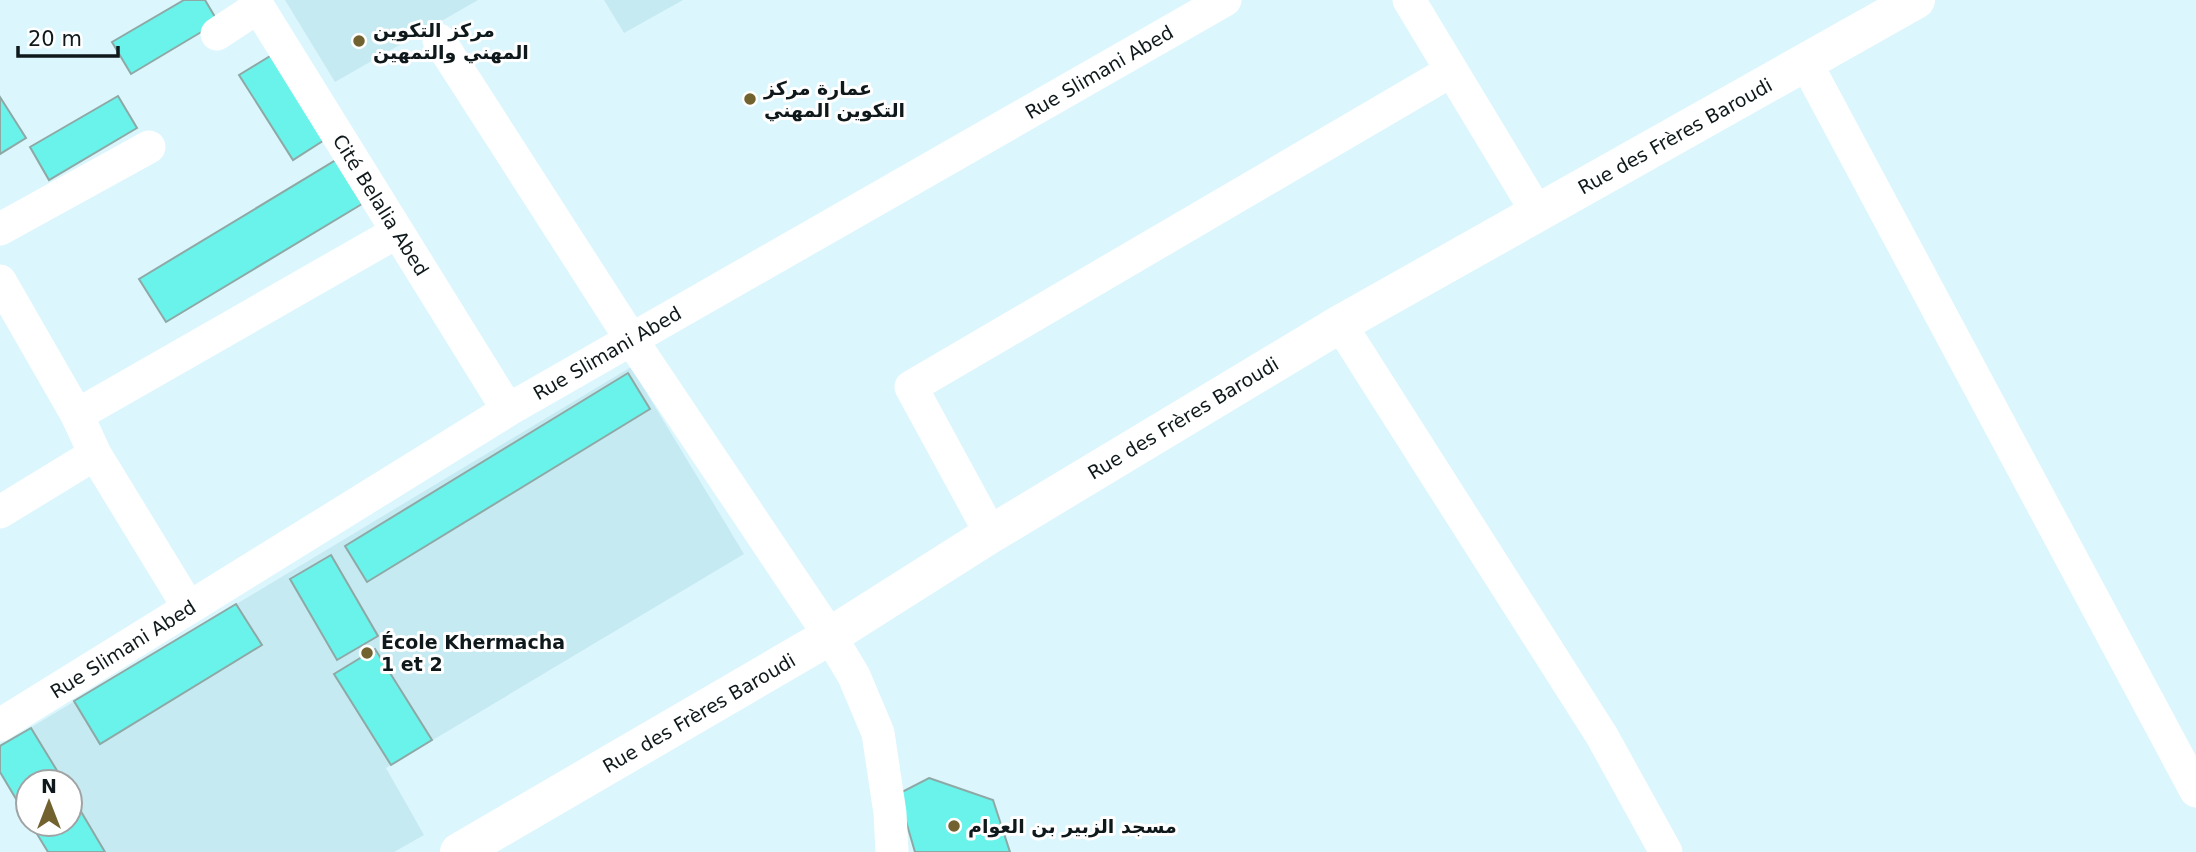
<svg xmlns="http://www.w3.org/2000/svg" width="2196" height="852" font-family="'DejaVu Sans','Noto Sans Arabic',sans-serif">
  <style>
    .built { fill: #c6eaf2 }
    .building { fill: #69f3ea; stroke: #8ea8a6; stroke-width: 2 }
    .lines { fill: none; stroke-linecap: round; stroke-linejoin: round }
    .street { stroke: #fff; stroke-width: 33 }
    .secondary { stroke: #fff; stroke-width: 38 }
    .poi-dot { fill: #71622f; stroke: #fff; stroke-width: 2.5 }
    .labels { text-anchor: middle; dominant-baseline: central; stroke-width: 6; stroke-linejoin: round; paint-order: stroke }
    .poi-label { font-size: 19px; font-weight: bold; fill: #0f191b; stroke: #fff; text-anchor: start }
    .street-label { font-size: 19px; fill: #0f191b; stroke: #fff }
  </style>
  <rect width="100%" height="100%" fill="#dbf6fc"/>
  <path class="built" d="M285,0H478L335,82Z
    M604,0H683L624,33Z
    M631,367L744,554L386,768L424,835L394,852H48L31,824H70V782H28V819L0,772V746Z"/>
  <path class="building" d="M184,0H205L218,22L131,74L112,42Z
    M275,53L329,137L293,160L239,75Z
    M118,96L137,128L49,180L30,147Z
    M0,97L26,138L0,154Z
    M336,160L362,204L166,322L139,279Z
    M628,373L650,409L367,582L345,546Z
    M331,555L378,636L337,660L290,579Z
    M236,604L262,645L100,744L74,701Z
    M375,649L432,740L391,765L334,674Z
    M31,728L64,782H28V819L0,772V746Z
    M929,778L993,800L1010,852H915L898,794Z
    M70,793L105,852H48L31,824H70Z"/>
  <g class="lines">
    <path class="street" d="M254,0L508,410
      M1409,0L1537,212
      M217,34L258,7
      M439,40L631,339L830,636L854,676L878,733L890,813L892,852
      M1806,63L2196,791
      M0,229L149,147
      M0,281L77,415L95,454L189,608
      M1340,324L1602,736L1666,852
      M77,415L397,232
      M0,512L95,454
      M991,534L911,387L1451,71
      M0,725L508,410L1225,0"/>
    <path class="secondary" d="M459,852L830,636L991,534L1340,324L1916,0"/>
  </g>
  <g class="poi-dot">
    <circle cx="359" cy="41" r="7"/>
    <circle cx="750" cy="99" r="7"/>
    <circle cx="367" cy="653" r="7"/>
    <circle cx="954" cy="826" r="7"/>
  </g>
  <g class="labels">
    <g class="poi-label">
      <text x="373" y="30">مركز التكوين<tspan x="373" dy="22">المهني والتمهين</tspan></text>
      <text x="764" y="88">عمارة مركز<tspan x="764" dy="22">التكوين المهني</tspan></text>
      <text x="381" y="642">École Khermacha<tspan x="381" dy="22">1 et 2</tspan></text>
      <text x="968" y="826">مسجد الزبير بن العوام</text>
    </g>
    <g class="street-label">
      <text transform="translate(1099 72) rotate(-30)">Rue Slimani Abed</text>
      <text transform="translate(1675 136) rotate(-29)">Rue des Frères Baroudi</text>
      <text transform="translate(381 205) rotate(58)">Cité Belalia Abed</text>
      <text transform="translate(607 353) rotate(-30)">Rue Slimani Abed</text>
      <text transform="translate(1183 418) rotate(-31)">Rue des Frères Baroudi</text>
      <text transform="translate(123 649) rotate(-32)">Rue Slimani Abed</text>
      <text transform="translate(699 713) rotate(-30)">Rue des Frères Baroudi</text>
    </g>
  </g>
  <g transform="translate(49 803)"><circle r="33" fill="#ffffff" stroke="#9fa3a4" stroke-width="2"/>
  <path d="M0-5L12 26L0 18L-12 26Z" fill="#71622f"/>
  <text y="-10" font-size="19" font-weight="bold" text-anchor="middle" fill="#0f191b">N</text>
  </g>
  <path d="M18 46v10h100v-10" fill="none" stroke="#0f191b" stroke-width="3.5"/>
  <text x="28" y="46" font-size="21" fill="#0f191b" stroke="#ffffff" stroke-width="5" paint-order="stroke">20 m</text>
</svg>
